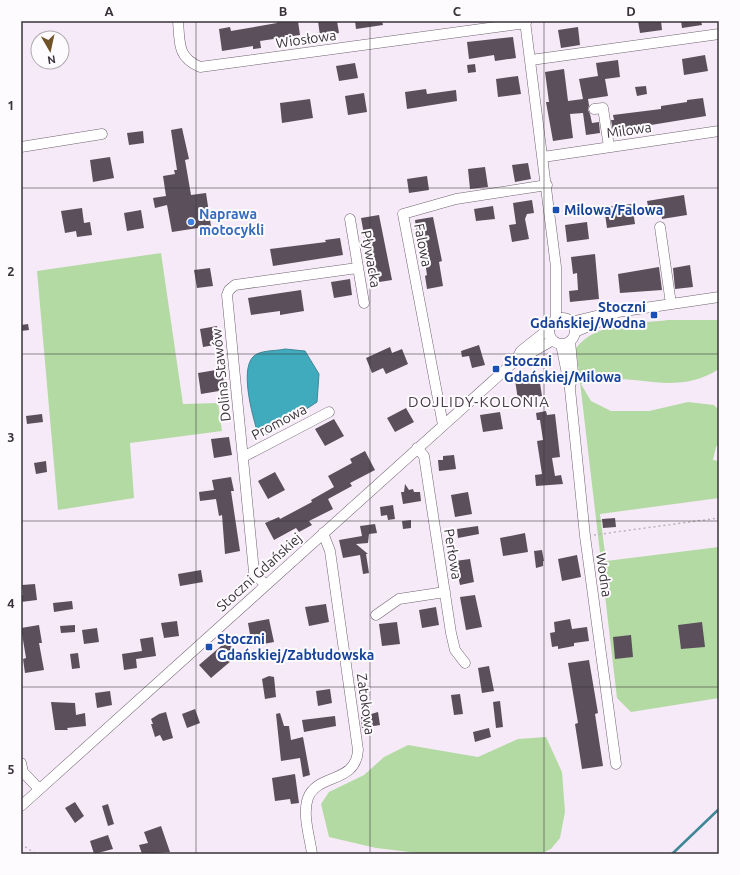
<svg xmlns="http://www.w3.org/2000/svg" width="740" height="875" font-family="Ubuntu,sans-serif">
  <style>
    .green { fill: #b3daa3 }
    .water { fill: #41abbe; stroke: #3e8796 }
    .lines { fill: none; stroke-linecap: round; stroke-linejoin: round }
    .stream { stroke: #3e8796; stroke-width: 2.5 }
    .building { fill: #5a4f5b }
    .minor-casing { stroke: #6e636f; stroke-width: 11 }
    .path { stroke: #bbb1bc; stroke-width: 1.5; stroke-dasharray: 2 3; stroke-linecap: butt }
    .minor { stroke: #fff; stroke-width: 10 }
    .grid { fill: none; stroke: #383339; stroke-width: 1; stroke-opacity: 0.55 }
    .transit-dot { fill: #1a4fb4; stroke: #fefbfe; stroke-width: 1.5 }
    .shop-dot { fill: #3f7fe0; stroke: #fefbfe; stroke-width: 1.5 }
    .labels { text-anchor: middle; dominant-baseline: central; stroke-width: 4; stroke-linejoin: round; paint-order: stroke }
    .street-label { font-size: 14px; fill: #383339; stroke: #fefbfe }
    .transit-label { font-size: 14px; font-weight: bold; fill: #164399; stroke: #fefbfe; text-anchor: start }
    .shop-label { font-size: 14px; font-weight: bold; fill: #366cbe; stroke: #fefbfe; text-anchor: start }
    .neighbourhood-label { font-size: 15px; letter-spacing: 1px; fill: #463c47; stroke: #fefbfe }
    .neatline { fill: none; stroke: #383339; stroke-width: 1.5 }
    .grid-label { font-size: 13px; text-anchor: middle; font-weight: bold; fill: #383339 }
  </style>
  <rect width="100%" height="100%" fill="#f7eaf8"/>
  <path class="green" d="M161,253L183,404L218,403L222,431L130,443L134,498L58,510L37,271Z
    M668,320H719V369C671,400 628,367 581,384L591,401L611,411H649L688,402L714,405L719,410V443L716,447L713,460L719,461V498L600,514L606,561L719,547V698L631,712L617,698L576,348C596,322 638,324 668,320Z
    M546,737L562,772L565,812L560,838L551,849L540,854H427L376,848L329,837L321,804L329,792L364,775L384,757L408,745L478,757L518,739Z"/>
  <path class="water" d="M285,349L305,351L319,374L317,402L268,434H258C253,417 237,363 257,354C265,350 277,351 285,349Z"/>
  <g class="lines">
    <path class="stream" d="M672,854L719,809"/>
  </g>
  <path class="building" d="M277,21H298L300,35L260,41L261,48L253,49V46L222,51L219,29L230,27L231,31L277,23Z
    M318,21H337L339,33L320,36Z
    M355,21H382L383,25L356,29Z
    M638,21H661L662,30L640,33Z
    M681,21H701L702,25L682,28Z
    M578,27L580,45L561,48L558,30Z
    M513,37L516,58L495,61L494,55L469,59L467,42Z
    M705,55L708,71L684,75L682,59Z
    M618,60L620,77L605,79L608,96L588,99L589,105L588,110L590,114L592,123L599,122L600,133L586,135L583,113L570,114L573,138L553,141L546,102H549L545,72L564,69L568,101L583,99L579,79L598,76L596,63Z
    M355,63L358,78L339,81L336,66Z
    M475,64L476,72L468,73L467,65Z
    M518,76L521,94L498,97L496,79Z
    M646,86L647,94L637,96L635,87Z
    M426,89L427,94L456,90L457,101L407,109L405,92Z
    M364,93L367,112L348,115L345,96Z
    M703,98L706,116L651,125V127L613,131L611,120H614L613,115L661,109V106L687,102V100Z
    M310,99L313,118L282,123L280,103Z
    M182,128L189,159L185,160L191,195L206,193L211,226L172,232L167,205L155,208L153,198L166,196L163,176L175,174L174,170H177L171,130Z
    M143,131L144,143L129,145L127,133Z
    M110,157L114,178L93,182L90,160Z
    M528,163L531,179L515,182L512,165Z
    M485,167L488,187L470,189L468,169Z
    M427,176L429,190L409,193L407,179Z
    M684,195L687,215L662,219L661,211L649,212L647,201Z
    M532,200L534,213L527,214L525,219L529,239L512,242L509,225L516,224L513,203Z
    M632,204L635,224L607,228L604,207Z
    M493,206L495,219L476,221L474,209Z
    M82,208L84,223L90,222L92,235L77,237L76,231L65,233L61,211Z
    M141,210L144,228L127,231L124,213Z
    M379,215L392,280L373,283L361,218Z
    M433,217L442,261L439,262L443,286L427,289L425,276L427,275L421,236H417L415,220Z
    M587,222L589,239L567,242L565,225Z
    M340,238L343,255L273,266L270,249L326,242L325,240Z
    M595,254L599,299L570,302L569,291L578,290L577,273L573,274L571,257Z
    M690,265L693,287L675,289L673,268Z
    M659,267L662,290L620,293L618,274Z
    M210,268L213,286L197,288L194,270Z
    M350,279L352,295L334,298L331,282Z
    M301,290L304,311L280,315V311L251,315L248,298Z
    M28,324L29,330L21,331V325Z
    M217,326L220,344L203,347L200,329Z
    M479,345L485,365L472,368L469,356L462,357L461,351Z
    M390,347L392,353L402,349L408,364L386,374L383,368L372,373L366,358Z
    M222,369L225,390L201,394L198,373Z
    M539,377L542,396L518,400L515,380Z
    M406,408L414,422L395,432L387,418Z
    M546,411L547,415L555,414L560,457L552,458L555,476L561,475L563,484L536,486L535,475L542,474L537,441L543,440L540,420H537L536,413Z
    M500,412L503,429L483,432L480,415Z
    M42,414L43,422L27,424L26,416Z
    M334,419L344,436L325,446L315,429Z
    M229,437L232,455L214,458L211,439Z
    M365,451L375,470L350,483L352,486L328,499L333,509L309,521L312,525L299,532L296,528L274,540L265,523L279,517L280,519L312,502L311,500L334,487L328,476L352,463L350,459Z
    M454,455L456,469L439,471L438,460H443V456Z
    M46,461L47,472L36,474L34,463Z
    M275,472L285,490L268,499L258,481Z
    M231,477L234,491H231L240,551L225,554L222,515L219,516L216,499L200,501L199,492L214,490L212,480Z
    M405,484L409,490L413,489L414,492H420L421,501L403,504L401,492H404Z
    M468,492L472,514L455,517L451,495Z
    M393,505L395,519L388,520L387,515L381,516L380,507Z
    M615,518L616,527L603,528L602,519Z
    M411,520V528L403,529L402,521Z
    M375,524L377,533L369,534L368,543L356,544L368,554H366L369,573L363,574L360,555L343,558L339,540L362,536L360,526Z
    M478,526L479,534L458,538L457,529Z
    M525,533L528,552L503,556L500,538Z
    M542,550L544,561H543V566L536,568L534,551Z
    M577,555L581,577L562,581L558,559Z
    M470,559L474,582L460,585L455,561Z
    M201,570L203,582L180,586L178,574Z
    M35,584L37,600L21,602V595H23L22,585Z
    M475,595L482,627L466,630L460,597Z
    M72,601L73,609L54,612L53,603Z
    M326,604L329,622L309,626L305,607Z
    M436,607L439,625L422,628L419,610Z
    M269,619L274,642L252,646L248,623Z
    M570,619L572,629L587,627L589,641L574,643V646L558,649V646L552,647L550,633L555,632L554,622Z
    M177,621L179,636L164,638L161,623Z
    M397,622L400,644L382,646L379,624Z
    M702,622L705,647L681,649L678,625Z
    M39,625L42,643H39L44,670L25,673L23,659L26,658L21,628Z
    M75,625V632L61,633L60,626Z
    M97,628L99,642L84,644L82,630Z
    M631,635L633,657L615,659L613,637Z
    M153,637L156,656L136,659L137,668L124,670L122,654L142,651L140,639Z
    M227,641L238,655L211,678L199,665Z
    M78,653L80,668L72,669L70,654Z
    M589,660L598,713L595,714L603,766L582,769L575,724L578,723L568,663Z
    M489,666L494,691L482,693L478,668Z
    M269,676L274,677L276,697L265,699L262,679Z
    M330,689L332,703L318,706L316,691Z
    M110,691L112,705L97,708L95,693Z
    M460,694L463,714L454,715L451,695Z
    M500,701L503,727L496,728L493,702Z
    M51,702L75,703L76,715L85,713L86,726L67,728L68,730H55Z
    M195,709L200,723L187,728L182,714Z
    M166,712L173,738L163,741L160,735L155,737L151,724H153L151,719L159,714Z
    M378,712L380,725L362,728L361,717Z
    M280,713L284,726H289L291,740L303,737L310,775L303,777L300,758L281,761L276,714Z
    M335,716L336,726L304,732L302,720Z
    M489,728L491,737L475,742L473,732Z
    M295,774L299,803L291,804L290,799L275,801L272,778Z
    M75,802L84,816L75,823L65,808Z
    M108,804L114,824L108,826L102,806Z
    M161,826L170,852L142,854L139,845L148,843L144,832Z
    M108,835L113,849L94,854L90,841Z"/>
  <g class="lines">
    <g class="minor-casing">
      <path id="minor" d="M178,21C180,43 177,57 200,67L526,23
        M525,21L556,267V320
        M531,60L719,34
        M594,109L603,108L609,147
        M21,147L102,134
        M543,157L719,131
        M350,219L364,303
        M660,227L671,304
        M549 331a13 13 0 1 1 26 0a13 13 0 1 1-26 0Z
        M571,322L604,314L719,297
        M575,332L613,316
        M570,341L573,373L570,387
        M561,344L570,389L585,536L616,764
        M522,358L553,340
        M443,425L403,214L456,199L547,185
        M417,448L424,456L451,633L455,650L465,663
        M243,457L329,412
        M265,585L254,572L227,295L229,290L235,285L357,268
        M376,615L399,599L445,592
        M21,763L23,772L39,789
        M21,806L516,360L521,351L550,328
        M312,854C310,838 302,814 308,798C317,773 356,784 358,750L330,551L323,533"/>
    </g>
    <path class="path" d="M594,535L719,518
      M21,844L36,854"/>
    <use href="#minor" class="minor"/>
  </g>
  <path class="grid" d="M196,21V854M370,21V854M544,21V854M21,188H719M21,354H719M21,521H719M21,687H719"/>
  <g class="transit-dot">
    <rect x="552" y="206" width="8" height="8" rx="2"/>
    <rect x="650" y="311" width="8" height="8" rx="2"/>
    <rect x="492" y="365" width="8" height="8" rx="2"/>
    <rect x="205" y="643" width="8" height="8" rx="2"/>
  </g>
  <circle class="shop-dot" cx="191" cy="222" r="4"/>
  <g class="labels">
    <g class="street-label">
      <text transform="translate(306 39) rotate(-8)">Wiosłowa</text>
      <text transform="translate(629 130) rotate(-8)">Milowa</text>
      <text transform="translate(423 245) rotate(79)">Falowa</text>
      <text transform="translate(371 259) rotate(80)">Pływacka</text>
      <text transform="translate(221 375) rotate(-96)">Dolina Stawów</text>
      <text transform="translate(279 422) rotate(-28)">Promowa</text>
      <text transform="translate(453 554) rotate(81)">Perłowa</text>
      <text transform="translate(259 572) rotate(-42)">Stoczni Gdańskiej</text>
      <text transform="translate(604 575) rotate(82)">Wodna</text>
      <text transform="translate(366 704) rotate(82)">Zatokowa</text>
    </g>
    <g class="transit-label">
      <text x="564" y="210">Milowa/Falowa</text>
      <text x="646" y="307" text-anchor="end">Stoczni<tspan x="646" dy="16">Gdańskiej/Wodna</tspan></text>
      <text x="504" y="361">Stoczni<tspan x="504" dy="16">Gdańskiej/Milowa</tspan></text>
      <text x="217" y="639">Stoczni<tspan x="217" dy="16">Gdańskiej/Zabłudowska</tspan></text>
    </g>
    <g class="shop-label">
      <text x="199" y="214">Naprawa<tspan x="199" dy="16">motocykli</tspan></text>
    </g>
    <g class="neighbourhood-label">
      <text x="479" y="401">DOJLIDY-KOLONIA</text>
    </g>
  </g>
  <rect width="740" height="875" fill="none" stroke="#fefbfe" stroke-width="44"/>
  <g transform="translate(50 50) rotate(171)"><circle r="19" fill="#fefbfe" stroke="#afabaf"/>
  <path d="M0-3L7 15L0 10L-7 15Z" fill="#6f5326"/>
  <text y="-6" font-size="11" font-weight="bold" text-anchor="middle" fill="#383339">N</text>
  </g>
  <rect x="22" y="22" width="696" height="831" class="neatline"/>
  <g class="grid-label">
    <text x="109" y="16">A</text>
    <text x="283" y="16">B</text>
    <text x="457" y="16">C</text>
    <text x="631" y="16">D</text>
    <text x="11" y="110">1</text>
    <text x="11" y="276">2</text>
    <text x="11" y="442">3</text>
    <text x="11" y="608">4</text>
    <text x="11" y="774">5</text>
  </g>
</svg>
